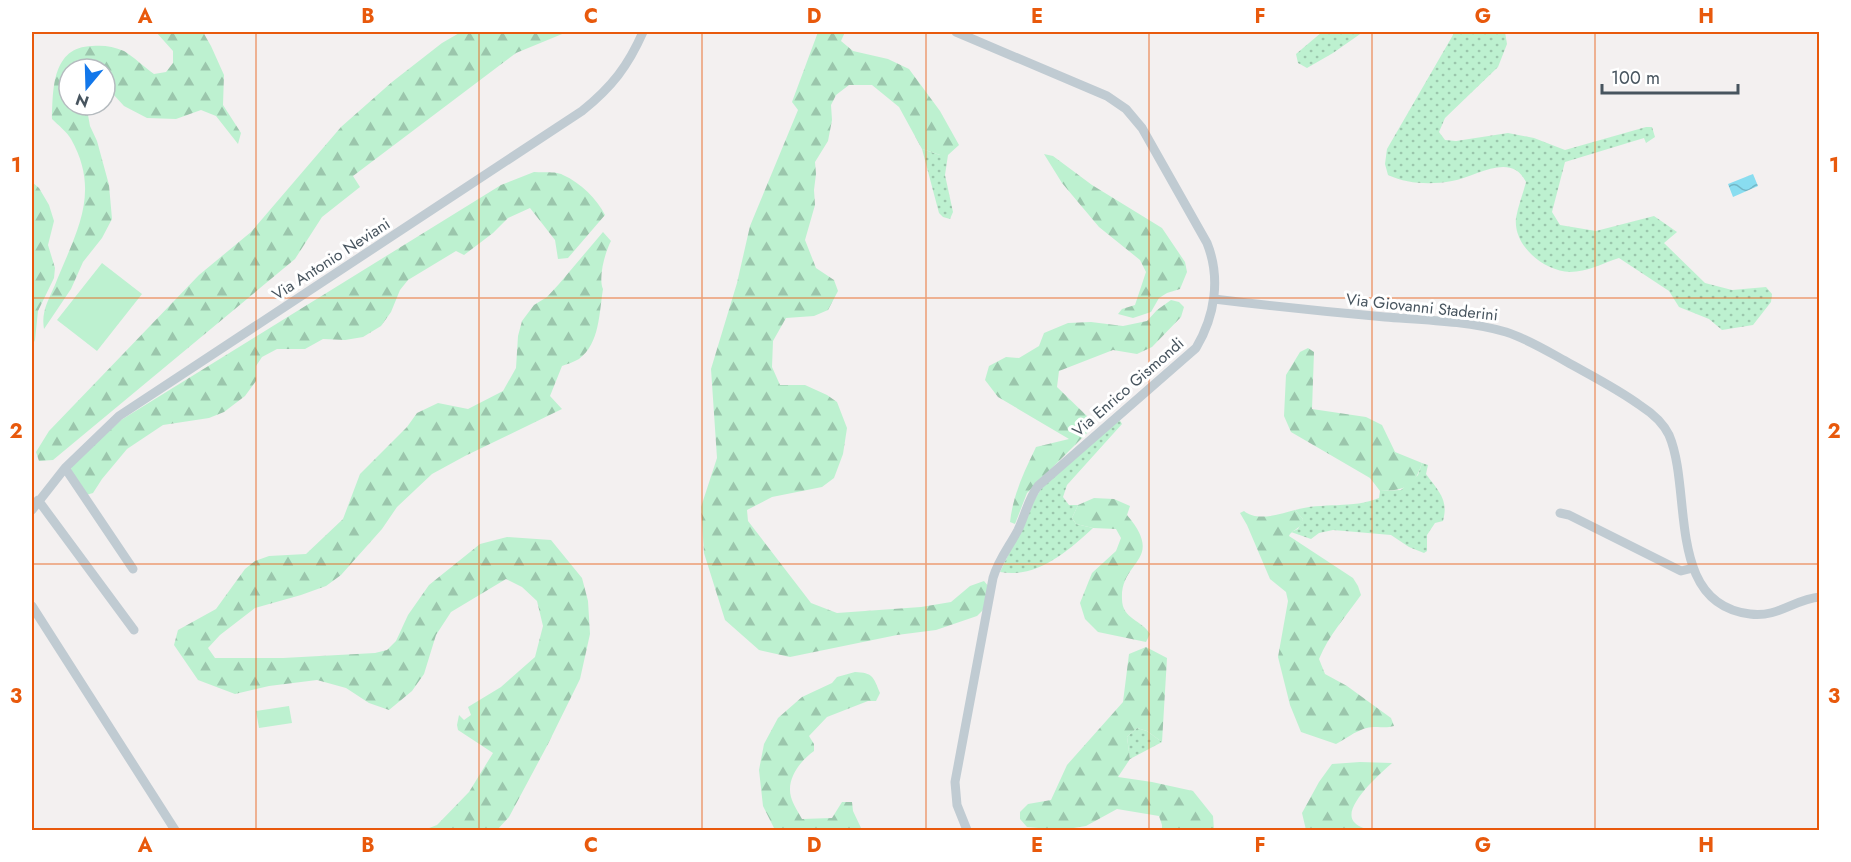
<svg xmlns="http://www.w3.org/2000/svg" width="1851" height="862" font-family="Jost,sans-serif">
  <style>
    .grass { fill: url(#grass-dots) }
    .forest { fill: url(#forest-firs) }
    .park { fill: #bdf1d0 }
    .water { fill: url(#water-waves) }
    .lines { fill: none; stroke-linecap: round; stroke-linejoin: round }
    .minor { stroke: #c0cbd2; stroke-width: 9 }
    .grid { fill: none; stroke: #e8590c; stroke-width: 1.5; stroke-opacity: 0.55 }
    .labels { text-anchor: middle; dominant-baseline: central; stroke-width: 6; stroke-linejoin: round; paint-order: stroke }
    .street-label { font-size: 16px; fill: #47545e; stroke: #fff }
    .neatline { fill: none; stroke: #e8590c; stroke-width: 2 }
    .grid-label { font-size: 20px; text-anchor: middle; font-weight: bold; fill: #e8590c }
  </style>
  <defs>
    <pattern id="grass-dots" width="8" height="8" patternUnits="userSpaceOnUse" patternTransform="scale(1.5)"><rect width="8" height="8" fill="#bdf1d0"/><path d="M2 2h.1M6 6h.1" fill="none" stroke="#9bc6ac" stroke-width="1.8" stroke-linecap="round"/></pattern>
    <pattern id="forest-firs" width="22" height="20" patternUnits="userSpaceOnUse" patternTransform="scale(1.5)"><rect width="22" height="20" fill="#bdf1d0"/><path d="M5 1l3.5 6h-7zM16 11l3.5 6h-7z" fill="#9bc6ac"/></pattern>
    <pattern id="water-waves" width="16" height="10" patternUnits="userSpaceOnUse" patternTransform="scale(1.5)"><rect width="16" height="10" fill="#89ddf0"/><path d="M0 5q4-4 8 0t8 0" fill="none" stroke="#72b6c6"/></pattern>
  </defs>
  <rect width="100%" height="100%" fill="#f3f0f0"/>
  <path class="grass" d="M1322,32H1363L1333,53L1307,68L1298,63L1296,54Z
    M1453,32H1505L1507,44L1498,67L1445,118L1439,132L1445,140L1456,141L1508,133L1534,138L1565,150L1646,127H1652L1655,137L1646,143L1644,138L1565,162L1552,212L1560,225L1596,231L1654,216L1677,232L1664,243L1705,283L1732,290L1766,287L1772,294L1771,302L1753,325L1722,330L1709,319L1679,307L1669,291L1619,258C1603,263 1587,272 1570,272C1544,271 1513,246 1516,218C1518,206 1523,194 1526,182C1511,151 1476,177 1452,181C1430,185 1408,184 1388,175L1385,164L1387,149L1453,35Z
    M922,149L940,155H948L945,175L953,212L950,219L943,217L939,213Z
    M1119,419L1122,424L1067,485L1063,497L1069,505H1078L1072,518L1076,524L1093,528C1068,551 1037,579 1000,572L1035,499L1043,486Z
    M1422,463L1428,465L1426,474C1438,491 1449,499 1443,521L1435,523L1427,535V551L1424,553L1409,547L1391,535L1333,530L1319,533L1311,539L1291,532L1298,529L1303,519L1295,510C1322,502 1353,509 1379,498L1380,491L1401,490L1418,475Z
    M1137,728L1147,731L1162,742L1130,759L1127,737Z"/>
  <path class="forest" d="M156,32H203L211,46L224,75L223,105L241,133L238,144L216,116L201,110L176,119L147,118L124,106L113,94L105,95V69H69V105H91L88,115L90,126L97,141L109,185L112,219L102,238L83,262L71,289L44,329C41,312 48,301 55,285C75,234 102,194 71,139C67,132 58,125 52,119C53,89 52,47 92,46C103,45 113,46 124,51C134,57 144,67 154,74L166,72L173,63V51Z
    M461,32H567L516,53L353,176L360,187L322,217L295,259L53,460L39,461L36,452L49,431L199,275L251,232L341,127L392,82L442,43Z
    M818,32H845L841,41L853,51L888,59L909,69L940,111L959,145L948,155H940L922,149L899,107L872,85H849L836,95L831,105L832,120L828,141L815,162L816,174L814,190L815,205L805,240L816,268L834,280L838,291L828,310L814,316L786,318L773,341L772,367L780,385H805L827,395L837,402L847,428L843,454L834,478L822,487L772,497L747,510L748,521L811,603L837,613L921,607L951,602L970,586L984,581L989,587L984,609L977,616L936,630L897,635L790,657L759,650L725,620L704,553L701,507L717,458L711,369L737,283L750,226L798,110L792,102Z
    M1044,154L1053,156L1092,185L1162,228L1185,262L1187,272L1180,289L1167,293L1159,298L1151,312L1133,318L1118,314L1122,309L1135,305L1146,272L1140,260L1099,227L1062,183Z
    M534,172C543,173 556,171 563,175C581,183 597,199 605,215L568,258L558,259L555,240L530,208L508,218L493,233L464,255L456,251L408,280L400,290L391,312L381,326L363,337L345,340L323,339L305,349H277L262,357L256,366V381L245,396L224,412L209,418L163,425L127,449L102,479L93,493L86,495L70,473L72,465L121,420L501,185Z
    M32,182L39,188L49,205L54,221L48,245L55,268L54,278L38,311L35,340L32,346Z
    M603,232L611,241C605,252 598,278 603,289C599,313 600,343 579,359C574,362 567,364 562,366L550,396L562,409L465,456L432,474L397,507L382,529L341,575L326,586L301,595L255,608L220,635L208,648L215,658H283L375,653L387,650L396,641L408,615L429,585L480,544L507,537L551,540L582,578L588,601L590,634L580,679L548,744L509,817L497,830H424L437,825L469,792L493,753L458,730L457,725L459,715L464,720L471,715L468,707L501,687L535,657L543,626L537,601L522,587L506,579L451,612L436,635L424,674L412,691L389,710L369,703L346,688L317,680L269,686L235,694L198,680L174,645L178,630L216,609L245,569L255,561L269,556L306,554L343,519L360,474L407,427L417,413L438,403L468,409L503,391L516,368L518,336L522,321L534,305L547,297L559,284Z
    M1171,300L1179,302L1184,307L1181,317L1152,347L1137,354L1113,350L1059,371L1057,387L1090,419L1088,432L1027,493L1015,524L1010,522C1013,495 1024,472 1036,447L1069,439L998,397L985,380L989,366L1006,357L1019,358L1039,346L1044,333L1068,323L1091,322L1123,326L1147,321L1157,310Z
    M1308,348L1314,352L1312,409L1366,417L1382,425L1395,452L1422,463C1414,488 1405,490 1380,491L1370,478L1291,432L1284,416L1286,375L1300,352Z
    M1094,498L1114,499L1130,506L1127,515C1166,561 1120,560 1122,599C1122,619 1142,620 1150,634L1146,642L1098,632L1085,619L1080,603L1092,573L1116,551L1121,538L1116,529L1093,528L1076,524L1072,518L1078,505Z
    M1295,510L1303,519C1300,531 1293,528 1289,536L1353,578L1358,586L1361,595C1346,616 1329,635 1319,659L1325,674L1347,686L1391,718L1394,726C1387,728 1383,727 1375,727C1362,726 1347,738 1336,744L1301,732L1290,705L1278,657L1288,601L1286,592L1270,579L1247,525L1240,513L1244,511C1257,522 1280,514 1295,510Z
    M1146,647L1167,658L1162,742L1147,731L1137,728L1127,737L1130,759L1118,777L1152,782L1193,791L1213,816L1214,830H1162V825L1159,816L1117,809L1086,826L1061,830L1027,827L1020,819V812L1028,804L1051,800L1067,765L1123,702L1129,654Z
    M855,672C873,673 873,676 880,693L876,701H868L827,717L809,736L814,744V751C800,761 786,779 791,797C793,804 798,812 802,819L832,818L842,802H852L853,811L862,830H775L763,806L759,770L764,744L778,718L802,697L832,683L837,677Z
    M1360,762L1392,763C1382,772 1339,809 1355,823C1359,827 1366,829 1372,830H1306L1302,813L1319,782L1332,764Z"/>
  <path class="park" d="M102,263L142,294L97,351L57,320Z
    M289,706L292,723L259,728L256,711Z"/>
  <path class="water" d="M1753,174L1758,186L1733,197L1728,184Z"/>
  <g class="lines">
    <path class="minor" d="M956,32L1107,96L1126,109L1142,128L1207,243C1221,278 1215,316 1196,348L1038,486C1028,499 1025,516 1018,530C1009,547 998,560 993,578L955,782L957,805L967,830
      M1214,299C1271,306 1328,312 1385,317C1425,320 1468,321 1506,332C1528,339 1547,351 1567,362C1592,376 1618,389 1641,406C1652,413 1663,423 1669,435C1693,491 1665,604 1750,614C1778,618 1794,599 1820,597
      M65,468L133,569
      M38,500L134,630
      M32,510L65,468L119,416L582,111C612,87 628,66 643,32
      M1560,513L1569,515L1681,571L1693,568
      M32,606L175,830"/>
  </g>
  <path class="grid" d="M256,32V830M479,32V830M702,32V830M926,32V830M1149,32V830M1372,32V830M1595,32V830M32,298H1820M32,564H1820"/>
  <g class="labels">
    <g class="street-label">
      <text transform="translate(331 259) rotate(-33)">Via Antonio Neviani</text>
      <text transform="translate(1422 307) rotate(6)">Via Giovanni Staderini</text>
      <text transform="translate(1128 387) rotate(-41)">Via Enrico Gismondi</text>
    </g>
  </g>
  <rect width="1851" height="862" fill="none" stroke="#ffffff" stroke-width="66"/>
  <g transform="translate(87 87) rotate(199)"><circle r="28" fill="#ffffff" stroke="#b5bbbf" stroke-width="1.5"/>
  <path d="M0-4.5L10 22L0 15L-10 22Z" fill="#1277ea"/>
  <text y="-9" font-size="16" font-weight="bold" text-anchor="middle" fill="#47545e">N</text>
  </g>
  <path d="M1602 84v9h136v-9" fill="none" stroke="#47545e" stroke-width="3"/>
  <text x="1611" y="84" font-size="18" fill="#47545e" stroke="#ffffff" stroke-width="4.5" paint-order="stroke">100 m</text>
  <rect x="33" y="33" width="1785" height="796" class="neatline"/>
  <g class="grid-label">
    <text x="145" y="23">A</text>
    <text x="368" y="23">B</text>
    <text x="591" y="23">C</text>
    <text x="814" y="23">D</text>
    <text x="1037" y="23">E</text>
    <text x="1260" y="23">F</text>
    <text x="1483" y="23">G</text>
    <text x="1706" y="23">H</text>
    <text x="16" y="172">1</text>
    <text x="1834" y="172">1</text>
    <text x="16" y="438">2</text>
    <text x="1834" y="438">2</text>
    <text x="16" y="703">3</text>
    <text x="1834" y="703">3</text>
    <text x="145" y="852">A</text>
    <text x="368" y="852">B</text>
    <text x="591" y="852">C</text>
    <text x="814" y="852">D</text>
    <text x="1037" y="852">E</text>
    <text x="1260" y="852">F</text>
    <text x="1483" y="852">G</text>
    <text x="1706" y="852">H</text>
  </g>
</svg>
